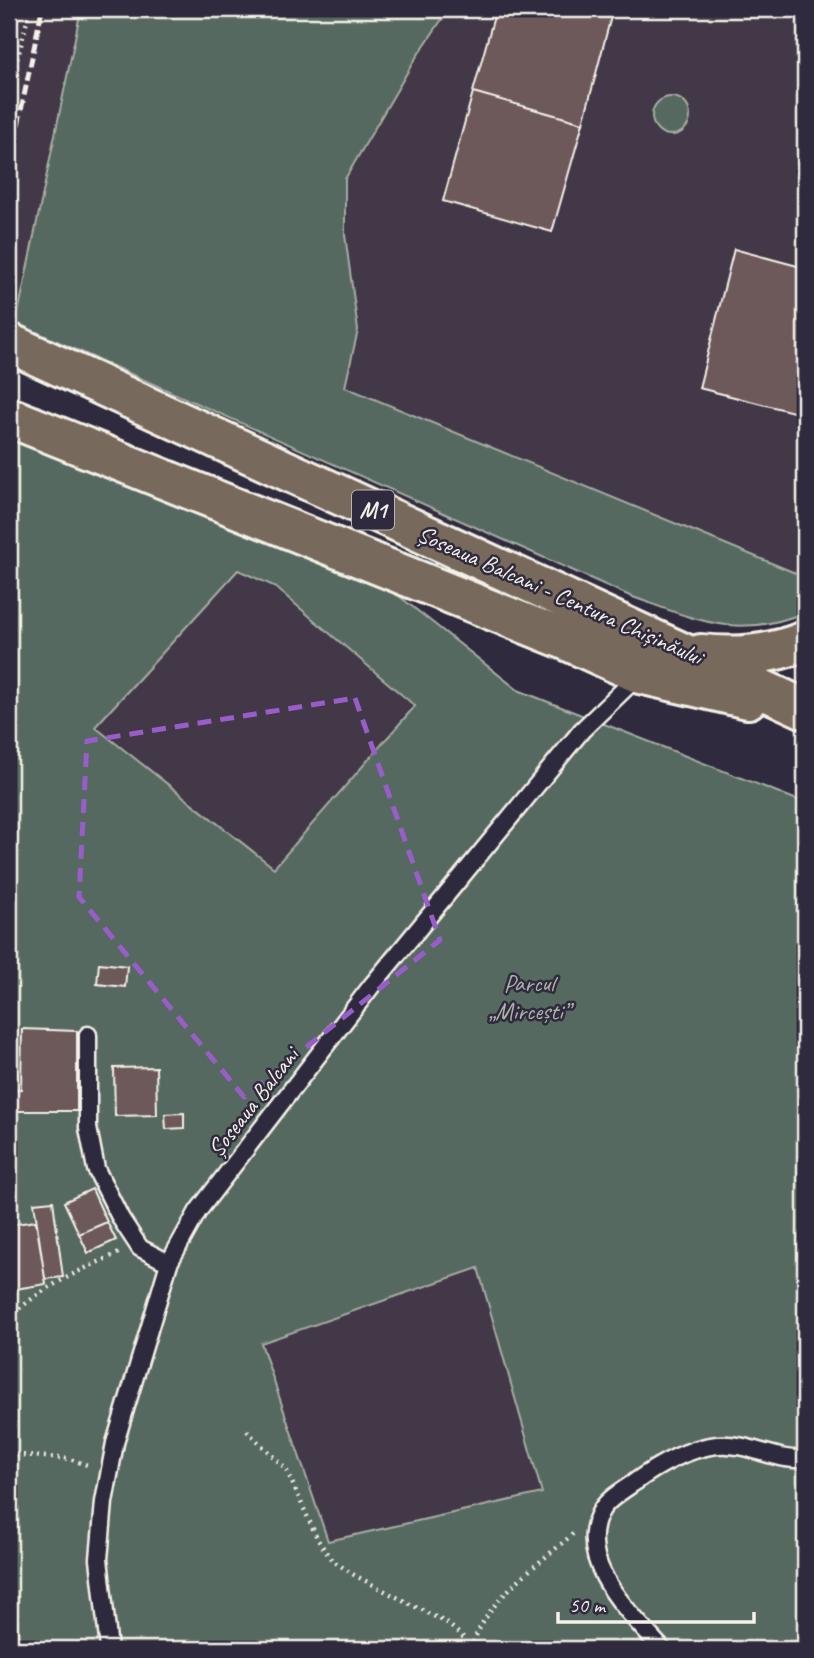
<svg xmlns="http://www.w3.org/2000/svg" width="814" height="1658" font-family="Caveat,sans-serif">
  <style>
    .built { fill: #423846 }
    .green { fill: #576961; stroke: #a6ada4; stroke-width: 2; fill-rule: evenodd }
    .building { fill: #6d585a; stroke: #f4f1e8; stroke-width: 2 }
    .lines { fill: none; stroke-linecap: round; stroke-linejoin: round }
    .service-casing { stroke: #f4f1e8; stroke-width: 21 }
    .trunk-casing { stroke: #f4f1e8; stroke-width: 44 }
    .path { stroke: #f4f1e8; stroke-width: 4.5; stroke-dasharray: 2 5; stroke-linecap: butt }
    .service { stroke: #2f2a3d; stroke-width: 16 }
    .trunk { stroke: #77695c; stroke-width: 38 }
    .rail { stroke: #f4f1e8; stroke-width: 5; stroke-dasharray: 10 5; stroke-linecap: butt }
    .marked { fill: none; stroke: #995dc9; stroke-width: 5; stroke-dasharray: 14 9; stroke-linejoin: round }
    .labels { text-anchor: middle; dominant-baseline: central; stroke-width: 5; stroke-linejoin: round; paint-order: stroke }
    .shield { fill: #2f2a3d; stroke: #b9b5b5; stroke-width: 2 }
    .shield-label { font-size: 23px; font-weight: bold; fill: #f4f1e8 }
    .street-label { font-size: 24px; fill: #f4f1e8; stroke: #2f2a3d }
    .park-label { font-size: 24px; fill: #adb4ab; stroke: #2f2a3d }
  </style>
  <rect width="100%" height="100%" fill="#2f2a3d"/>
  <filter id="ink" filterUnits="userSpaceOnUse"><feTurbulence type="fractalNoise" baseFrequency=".0143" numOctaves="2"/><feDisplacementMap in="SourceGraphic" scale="14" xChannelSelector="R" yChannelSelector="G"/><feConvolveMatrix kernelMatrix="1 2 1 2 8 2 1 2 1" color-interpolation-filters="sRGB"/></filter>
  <g filter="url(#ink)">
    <path class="built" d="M9,9H81L16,323L9,380Z
      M449,9H805V577L345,387L358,330L345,235V179L415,59Z
      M238,570L274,586L415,706L274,868L95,727Z
      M478,1268L542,1493L328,1541L261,1342Z"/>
    <path class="green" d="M81,9H449L415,59L345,179V235L358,330L345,387L805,577V612C738,641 694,619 630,596L16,323Z
      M652 116a19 19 0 1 1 38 0a19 19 0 1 1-38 0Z
      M9,433L380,581L518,690L805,803V1649H21L9,1578ZM238,570L274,586L415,706L274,868L95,727ZM478,1268L542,1493L328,1541L261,1343Z"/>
    <path class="building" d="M496,9H613L583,123L473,92Z
      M473,92L583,123L552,232L443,201Z
      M734,249L805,268V415L699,388Z
      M99,963L127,966L125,987L97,984Z
      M22,1029L77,1031V1111H12L11,1090L21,1089Z
      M156,1067L157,1115L115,1116L114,1068Z
      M184,1113V1128L166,1129L165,1114Z
      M92,1189L107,1222L79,1234L64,1202Z
      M53,1201L63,1277L45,1279L34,1203Z
      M36,1221L46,1284L9,1290V1225Z
      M107,1222L116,1240L88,1253L79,1234Z"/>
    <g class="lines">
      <g class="service-casing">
        <path id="service" d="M88,1035V1128L96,1169L121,1219L140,1248L169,1263
          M109,1649L99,1559L104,1502L115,1443L169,1263L198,1211L373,984L582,730L640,674
          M662,1649C630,1613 572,1560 602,1509C609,1498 625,1489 635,1482C658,1465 689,1448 717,1445C749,1442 775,1462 805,1459"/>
      </g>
      <g class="trunk-casing">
        <path id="trunk" d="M9,343L805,709
          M9,417L561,638L640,674L748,699
          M701,654C736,658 773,654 805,641"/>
      </g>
      <path class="path" d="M9,93L30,9
        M9,1318C40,1288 80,1270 119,1253
        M247,1431L286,1469L318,1540L332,1560L354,1575L447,1623L464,1638L467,1649
        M9,1454L70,1459L90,1466
        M471,1649C487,1597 536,1567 575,1532"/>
      <use href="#service" class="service"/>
      <use href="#trunk" class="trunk"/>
      <path class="rail" d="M9,169L42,9"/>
    </g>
  </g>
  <path class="marked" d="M355,698L440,940L244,1097L79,897L87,741Z"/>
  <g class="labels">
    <rect class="shield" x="352" y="490.5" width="42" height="39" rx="5"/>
    <g class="shield-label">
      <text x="373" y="510">M1</text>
    </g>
    <g class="street-label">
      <text transform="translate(560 595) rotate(24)">Șoseaua Balcani - Centura Chișinăului</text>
      <text transform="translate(253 1102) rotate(-52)">Șoseaua Balcani</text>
    </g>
    <g class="park-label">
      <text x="529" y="983">Parcul<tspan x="529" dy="28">„Mircești”</tspan></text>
    </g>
  </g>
  <rect width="814" height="1658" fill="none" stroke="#2f2a3d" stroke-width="35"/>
  <rect x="18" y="18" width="779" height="1623" fill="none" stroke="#f4f1e8" stroke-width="2.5" filter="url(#ink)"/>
  <path d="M558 1612v10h196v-10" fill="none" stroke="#f4f1e8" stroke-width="3.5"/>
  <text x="569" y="1612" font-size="21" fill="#f4f1e8" stroke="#2f2a3d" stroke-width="5" paint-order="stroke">50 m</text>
</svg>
